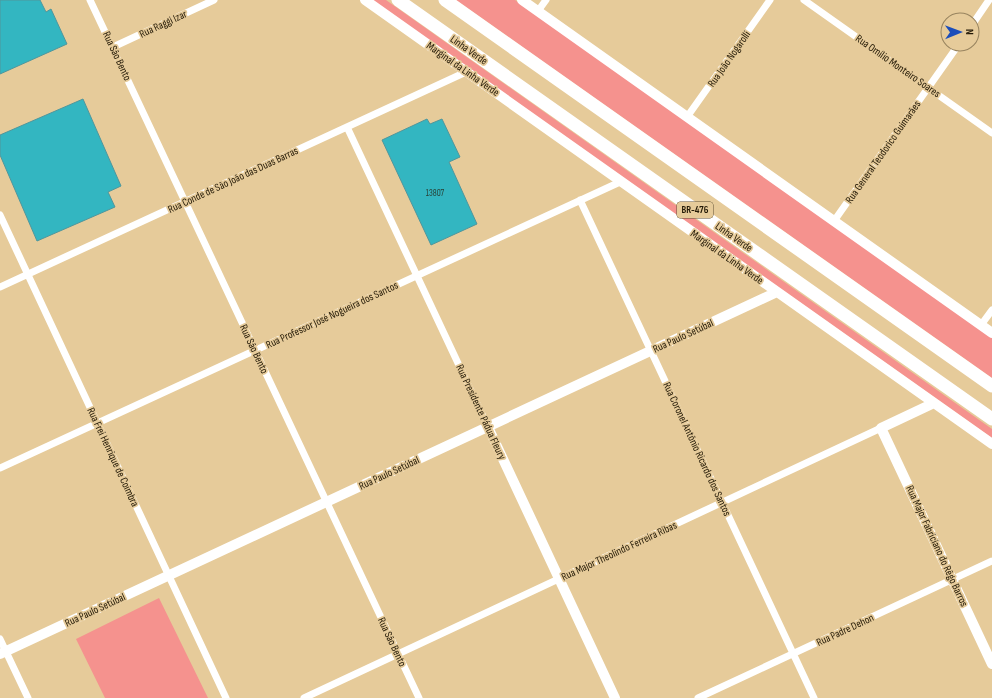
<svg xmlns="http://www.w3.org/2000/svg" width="992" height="698" font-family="'Sofia Sans Condensed',sans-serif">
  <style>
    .green { fill: #f5928e }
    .building { fill: #33b6c1; stroke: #50969c }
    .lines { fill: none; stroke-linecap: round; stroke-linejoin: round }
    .street { stroke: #fff; stroke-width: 7 }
    .secondary { stroke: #fff; stroke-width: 10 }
    .highway { stroke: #fff; stroke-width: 13 }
    .labels { text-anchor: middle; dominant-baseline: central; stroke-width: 3.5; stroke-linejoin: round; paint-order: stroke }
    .number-label { font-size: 9px; fill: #284136 }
    .shield { fill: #e6cb9a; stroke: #5e4f33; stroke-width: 1 }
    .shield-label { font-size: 10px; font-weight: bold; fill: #241a07 }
    .street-label { font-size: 11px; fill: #241a07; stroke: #e6cb9a }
  </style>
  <rect width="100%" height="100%" fill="#e6cb9a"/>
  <path class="green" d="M372,0H386L992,429V438Z
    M456,0H515L992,335V378Z
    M159,598L208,698H105L76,639Z"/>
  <path class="building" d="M0,0H40L46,12L51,9L67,44L0,74Z
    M83,99L121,186L108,192L115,207L37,241L0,155V135Z
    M427,119L430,124L442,119L460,157L449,162L477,224L431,245L382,140Z"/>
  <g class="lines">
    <path class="street" d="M90,0L419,698
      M804,0L992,133
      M538,11L546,0
      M972,25L989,0
      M113,47L214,0
      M687,117L770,0
      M347,127L488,427
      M580,200L814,698
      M0,215L226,698
      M834,221L959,44
      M0,287L466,72
      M981,325L992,310
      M0,468L620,182
      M0,639L28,698
      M304,698L881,428
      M698,698L992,561"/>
    <path class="secondary" d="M365,0L992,444
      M522,0L992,333
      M934,403L881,428L992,664
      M488,427L615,698
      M0,654L777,292"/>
    <path class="highway" d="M398,0L992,419
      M445,0L992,386"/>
  </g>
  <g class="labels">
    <g class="number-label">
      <text x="435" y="193">13807</text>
    </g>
    <rect class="shield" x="677" y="202" width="36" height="16" rx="3"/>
    <g class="shield-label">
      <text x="695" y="210">BR-476</text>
    </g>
    <g class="street-label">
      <text transform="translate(163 24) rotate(-25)">Rua Raggi Izar</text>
      <text transform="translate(469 50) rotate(35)">Linha Verde</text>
      <text transform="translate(117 56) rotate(65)">Rua São Bento</text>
      <text transform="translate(729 59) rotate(-55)">Rua João Nogarolli</text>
      <text transform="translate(898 66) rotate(35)">Rua Omílio Monteiro Soares</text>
      <text transform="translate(463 69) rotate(35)">Marginal da Linha Verde</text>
      <text transform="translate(883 152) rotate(-55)">Rua General Teodorico Guimarães</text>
      <text transform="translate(233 180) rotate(-25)">Rua Conde de São João das Duas Barras</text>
      <text transform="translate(734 237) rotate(35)">Linha Verde</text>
      <text transform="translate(727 257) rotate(35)">Marginal da Linha Verde</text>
      <text transform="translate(332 315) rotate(-25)">Rua Professor José Nogueira dos Santos</text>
      <text transform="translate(683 336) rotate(-25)">Rua Paulo Setúbal</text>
      <text transform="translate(254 349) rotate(65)">Rua São Bento</text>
      <text transform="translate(481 412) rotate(65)">Rua Presidente Pádua Fleury</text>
      <text transform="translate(697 449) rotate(65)">Rua Coronel Antônio Ricardo dos Santos</text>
      <text transform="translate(113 457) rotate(65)">Rua Frei Henrique de Coimbra</text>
      <text transform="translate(389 473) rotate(-25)">Rua Paulo Setúbal</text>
      <text transform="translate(937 546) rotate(65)">Rua Major Fabriciano do Rêgo Barros</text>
      <text transform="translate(619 551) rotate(-25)">Rua Major Theolindo Ferreira Ribas</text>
      <text transform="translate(95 610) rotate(-25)">Rua Paulo Setúbal</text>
      <text transform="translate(845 630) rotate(-25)">Rua Padre Dehon</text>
      <text transform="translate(392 642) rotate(65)">Rua São Bento</text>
    </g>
  </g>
  <g transform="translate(960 32) rotate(89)"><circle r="19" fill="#e6cb9a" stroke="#98845f"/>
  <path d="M0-3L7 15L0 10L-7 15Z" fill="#1b4dba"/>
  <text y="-6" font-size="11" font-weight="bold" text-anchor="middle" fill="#241a07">N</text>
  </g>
</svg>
